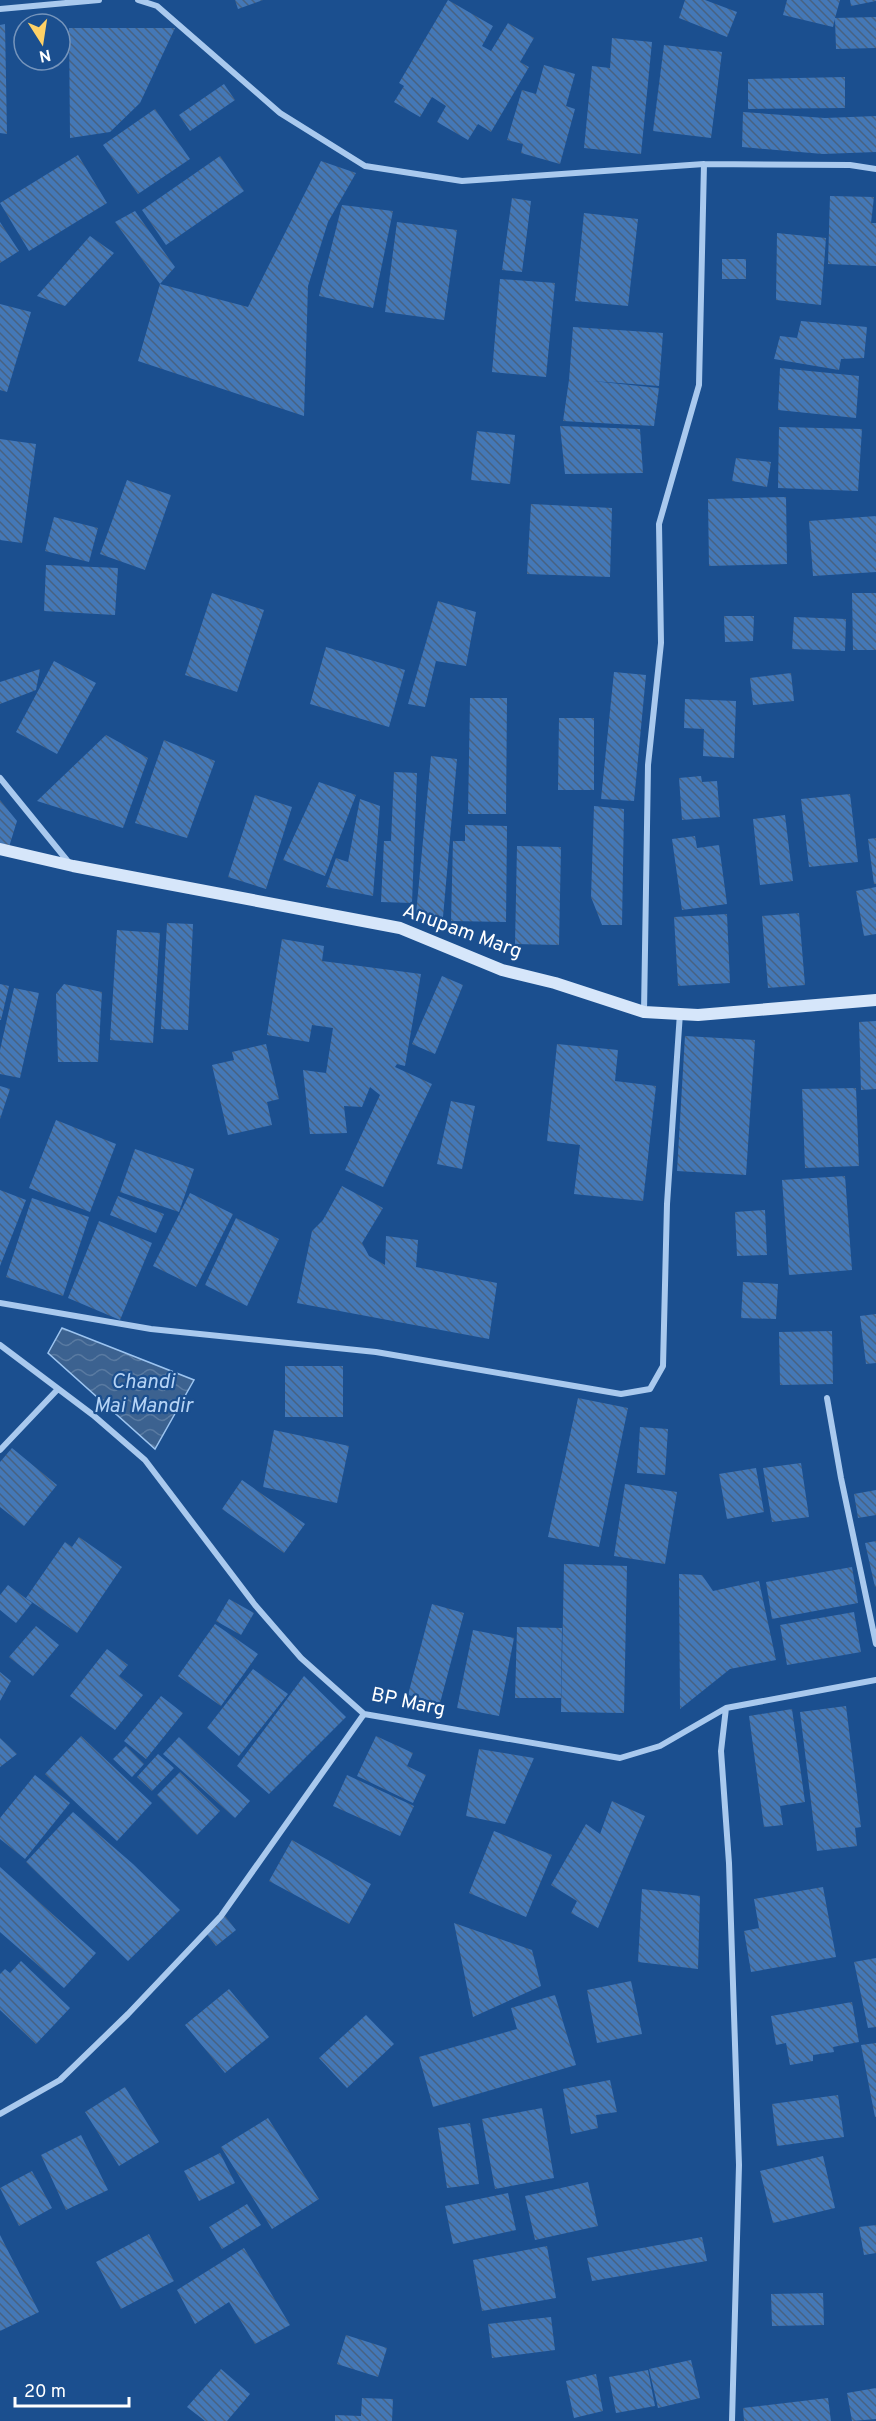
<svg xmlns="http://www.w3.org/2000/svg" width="876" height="2421" font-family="Overpass,sans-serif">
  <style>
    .water { fill: url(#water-waves); stroke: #9cc4f0; stroke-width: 1.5 }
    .building { fill: url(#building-back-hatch) }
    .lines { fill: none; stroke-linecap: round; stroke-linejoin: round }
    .minor { stroke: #a9c9ee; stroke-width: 6 }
    .secondary { stroke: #d6e6fa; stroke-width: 12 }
    .labels { text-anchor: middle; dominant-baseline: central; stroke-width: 4.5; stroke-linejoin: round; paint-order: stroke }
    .street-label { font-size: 20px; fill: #fff; stroke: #1b4f8f }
    .water-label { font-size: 21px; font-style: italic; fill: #b5d3f5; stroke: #1b4f8f }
  </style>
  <defs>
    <pattern id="water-waves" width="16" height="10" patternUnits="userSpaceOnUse" patternTransform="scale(1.5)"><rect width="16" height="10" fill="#3c6290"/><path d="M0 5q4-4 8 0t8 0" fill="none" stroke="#597aa1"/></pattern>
    <pattern id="building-back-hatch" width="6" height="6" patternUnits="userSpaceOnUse" patternTransform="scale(1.5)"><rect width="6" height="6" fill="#4478b7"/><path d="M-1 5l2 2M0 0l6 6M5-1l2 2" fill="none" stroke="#486282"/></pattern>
  </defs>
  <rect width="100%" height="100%" fill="#1b4f8f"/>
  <path class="water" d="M62,1328L194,1380L155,1449L48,1353Z"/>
  <path class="building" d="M235,0H263L238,9Z
    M448,0L493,26L482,46L491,51L508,23L534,38L520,62L529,67L491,132L478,124L468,140L437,122L446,106L432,97L420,117L394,102L404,86L399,83Z
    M685,0H705L737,12L727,37L679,18Z
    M787,0H840L835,18L876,17V48L836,49L835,19L833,27L783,15Z
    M850,0H876V1L851,6Z
    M5,24L7,134L0,133V25Z
    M69,28H175L140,103L110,132L70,138Z
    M612,38L652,42L641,154L584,148L592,66L610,68Z
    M664,45L722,52L711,138L653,131Z
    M544,65L575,74L566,106L575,109L560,164L521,153L523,144L507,140L522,90L536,94Z
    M845,77V108L748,109V79Z
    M224,84L235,100L190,131L179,115Z
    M155,109L190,159L138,194L103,145Z
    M743,112L825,118L876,116V152L823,154L742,147Z
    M78,155L107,203L29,251L0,203Z
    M220,156L244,191L166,245L142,210Z
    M321,161L356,173L328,222L308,286L304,416L138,361L160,284L248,307Z
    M830,196L874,197L871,223H876V266L828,264Z
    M512,198L531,201L522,272L502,270Z
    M342,205L393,211L373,308L319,296Z
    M135,211L175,267L160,284L115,222Z
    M584,213L638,219L628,306L575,301Z
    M0,222L19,251L0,263Z
    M397,222L457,230L444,320L385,312Z
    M777,233L826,238L821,305L776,300Z
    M90,236L114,253L65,306L37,296Z
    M722,259H746V279H722Z
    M500,279L555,283L546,377L492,372Z
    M0,304L31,312L7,392L0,390Z
    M801,321L867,327L864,358L841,359L839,370L774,359L780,336L797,338Z
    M573,327L663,333L659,386L592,381L659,388L654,426L563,421L569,380Z
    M780,368L859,376L856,418L778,410Z
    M560,426L640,429L643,473L565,474Z
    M779,427L862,429L858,491L778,488Z
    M477,431L515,435L510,484L471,480Z
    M0,439L36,444L22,543L0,540Z
    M736,458L771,462L767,487L732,481Z
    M127,480L171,495L145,570L100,554Z
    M786,497L787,564L709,566L708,499Z
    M531,504L612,508L610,577L527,574Z
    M876,516V572L813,576L809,521Z
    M54,517L98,528L89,562L45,551Z
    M46,565L118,568L115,615L44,611Z
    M212,593L264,610L237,692L185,675Z
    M852,593H876V650H853Z
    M438,601L476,612L466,666L436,661L425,707L408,704Z
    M724,616H754L753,641L725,642Z
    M794,617L846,619L845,651L792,649Z
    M326,647L405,670L389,727L310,704Z
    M54,661L96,683L57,754L16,732Z
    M40,669L36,690L0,704V682Z
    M614,672L646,675L634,801L601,799Z
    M791,673L794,701L753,705L750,678Z
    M470,698H507L506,814H468Z
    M685,699L736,701L734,758L703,756L704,729L684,728Z
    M559,718H594V790H558Z
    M106,735L148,758L123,828L37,801Z
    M164,740L215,761L187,838L135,823Z
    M431,756L457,759L443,917L416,914Z
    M394,772L417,773L412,903L381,902L384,841H391Z
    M701,776L702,782L717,781L720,817L682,820L679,778Z
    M319,782L356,795L325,876L283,860Z
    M850,794L858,862L809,867L801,799Z
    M255,795L292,807L266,889L228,877Z
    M360,799L380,806L373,896L326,887L336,858L348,862Z
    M0,800L17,821L9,847L0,844Z
    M594,806L624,809L622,925H602L591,897Z
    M785,815L793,881L760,885L753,819Z
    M465,825L507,826L506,922L451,921L453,841H465Z
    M695,836L697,848L719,845L727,904L682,910L672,839Z
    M876,838V884H874L868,839Z
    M517,846L561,847L559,945L515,944Z
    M876,887V934L864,936L856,891Z
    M799,913L805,985L768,988L762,916Z
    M727,914L730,983L678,986L674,917Z
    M167,923L193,924L188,1030L161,1029Z
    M117,930L160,933L153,1043L110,1040Z
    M282,939L324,946L322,961L421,974L405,1066L397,1064L395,1067L432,1084L383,1187L345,1170L380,1095L370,1087L362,1107L344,1106L347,1133L310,1134L303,1070L326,1073L333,1028L312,1025L309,1042L267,1035Z
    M442,976L463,985L435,1054L412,1044Z
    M0,984L9,986L1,1020H0Z
    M64,984L102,992L98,1062H58L56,994Z
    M14,988L39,993L20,1078L0,1074V1050Z
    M876,1021V1089L861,1090L859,1022Z
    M685,1036L755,1040L746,1175L677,1171Z
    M266,1044L279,1099L267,1102L272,1125L228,1135L212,1065L234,1060L232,1052Z
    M557,1044L618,1050L615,1081L656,1086L643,1201L574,1194L580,1145L547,1141Z
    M0,1086L10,1089L0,1119Z
    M856,1088L859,1166L805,1168L802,1089Z
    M451,1101L475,1106L462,1169L437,1164Z
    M56,1120L116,1144L90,1212L29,1188Z
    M135,1149L194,1169L179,1212L120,1192Z
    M845,1176L852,1270L789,1275L782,1180Z
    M342,1186L383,1208L362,1243L369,1256L385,1265L386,1236L418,1240L416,1267L497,1283L489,1339L297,1303L312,1231L323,1220Z
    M0,1190L26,1200L0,1266Z
    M190,1193L233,1214L196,1287L153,1266Z
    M118,1196L164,1214L156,1233L110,1215Z
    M32,1198L89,1217L63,1296L6,1277Z
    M765,1210L767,1255L737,1256L735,1212Z
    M236,1218L279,1239L247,1306L205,1285Z
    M99,1221L152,1243L120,1320L68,1298Z
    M743,1282L778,1284L776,1319L741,1318Z
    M876,1314V1363L866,1364L860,1316Z
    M832,1331L833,1384L780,1385L779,1332Z
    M285,1366H343V1417H285Z
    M578,1398L628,1408L599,1547L548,1537Z
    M640,1427L668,1429L665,1475L637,1473Z
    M274,1430L349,1446L337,1503L263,1487Z
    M12,1448L57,1485L24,1526L0,1507V1462Z
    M801,1463L809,1517L772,1522L763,1468Z
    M756,1468L764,1512L727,1519L719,1474Z
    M242,1480L305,1524L284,1553L222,1509Z
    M625,1484L677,1492L665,1564L614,1556Z
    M876,1490V1515L858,1518L854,1494Z
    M79,1537L122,1567L77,1633L26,1598L65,1542L72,1547Z
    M876,1541V1586L875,1587L865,1543Z
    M564,1564L627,1566L624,1713L561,1712Z
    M852,1567L858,1603L772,1619L766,1582Z
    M679,1574L702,1575L713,1591L759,1581L776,1660L730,1669L680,1709Z
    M8,1585L32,1603L16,1623L0,1610V1595Z
    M229,1599L254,1613L241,1635L216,1621Z
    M432,1604L464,1613L440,1703L408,1695Z
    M854,1612L861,1652L787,1665L780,1625Z
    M215,1624L258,1654L221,1706L178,1676Z
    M36,1626L59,1645L33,1676L9,1657Z
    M517,1627L562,1628L561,1698H515Z
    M473,1630L514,1638L499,1716L457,1708Z
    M107,1649L128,1665L119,1676L143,1695L115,1730L70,1696Z
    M253,1669L288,1694L239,1756L207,1728Z
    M0,1672L11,1681L0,1701Z
    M304,1676L346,1717L269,1794L237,1766Z
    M161,1696L183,1713L146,1759L124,1741Z
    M846,1706L861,1827L855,1828L857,1846L817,1851L800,1712Z
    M792,1709L805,1802L780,1806L783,1825L764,1827L749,1716Z
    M81,1736L152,1803L117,1841L45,1774Z
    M376,1736L413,1753L407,1766L426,1775L413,1803L357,1776Z
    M179,1737L250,1801L235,1818L163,1754Z
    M0,1738L17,1754L0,1767Z
    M126,1746L144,1764L132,1777L113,1759Z
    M479,1749L534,1758L505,1824L466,1816Z
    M158,1754L174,1768L152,1791L137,1777Z
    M180,1772L220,1811L197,1835L157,1795Z
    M35,1775L70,1803L25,1859L0,1839V1818Z
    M347,1775L414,1806L400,1836L333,1806Z
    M612,1801L645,1816L598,1928L571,1913L577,1901L551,1885L586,1824L600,1834Z
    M73,1812L133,1864L180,1910L128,1961L26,1862Z
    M494,1831L552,1855L526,1917L469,1893Z
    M292,1840L371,1884L349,1924L269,1881Z
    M0,1867L96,1953L64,1988L0,1932Z
    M823,1887L836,1957L751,1972L744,1931L759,1928L754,1899Z
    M642,1889L700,1896L698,1969L638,1962Z
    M225,1916L236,1930L216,1946L205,1932Z
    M454,1923L532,1950L541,1986L473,2017Z
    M876,1958V2027L868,2028L854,1962Z
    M21,1961L70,2008L36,2044L0,2010V1974L5,1969L10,1973Z
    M631,1981L642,2034L597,2043L587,1990Z
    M229,1989L269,2037L225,2073L185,2025Z
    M555,1995L576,2065L433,2107L419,2057L517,2029L511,2008Z
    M852,2002L859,2042L833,2047L834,2052L813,2055V2061L790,2065L786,2043L776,2045L771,2016Z
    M366,2015L394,2044L347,2088L319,2058Z
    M876,2043V2117H875L861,2045Z
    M610,2080L617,2112L596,2115L598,2128L571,2134L563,2089Z
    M125,2087L159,2142L119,2166L85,2112Z
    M838,2095L844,2137L777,2146L772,2104Z
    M542,2108L554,2178L495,2189L482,2119Z
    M268,2118L319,2199L272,2229L221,2147Z
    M470,2123L479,2184L447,2188L438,2128Z
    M81,2135L108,2190L66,2210L41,2155Z
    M220,2153L235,2183L199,2201L184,2171Z
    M823,2156L835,2208L773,2223L760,2171Z
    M32,2171L52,2208L19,2226L0,2188Z
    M588,2182L598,2226L535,2240L525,2196Z
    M508,2193L516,2230L453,2244L445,2206Z
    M247,2204L261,2225L222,2249L209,2227Z
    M876,2225V2253L864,2255L859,2227Z
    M149,2234L174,2281L121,2309L96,2262Z
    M0,2235L39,2312L0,2331Z
    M702,2237L707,2261L592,2281L587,2258Z
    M547,2246L556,2298L482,2311L473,2260Z
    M244,2248L290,2325L255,2344L229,2302L195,2324L177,2290Z
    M823,2293L824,2325L772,2326L771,2294Z
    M551,2317L555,2350L492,2358L488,2324Z
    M346,2335L387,2348L378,2377L337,2364Z
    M691,2360L700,2398L658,2408L649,2369Z
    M221,2369L250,2394L227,2421H205L187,2407Z
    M648,2370L655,2406L616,2413L609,2377Z
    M596,2374L603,2411L574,2418L566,2381Z
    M876,2388V2419L852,2421L847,2393Z
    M362,2398L393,2399L392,2421H335V2415L361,2416Z
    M828,2398L831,2421H744L743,2408Z"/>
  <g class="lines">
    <path class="minor" d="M138,0L157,6L280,113L365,166L462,181L704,164L850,165L876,169
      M0,9L99,0
      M0,778L70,864
      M644,1012L648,765L661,643L659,524L699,385L704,164
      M0,1303L151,1329L376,1352L621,1394L650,1389L663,1366L667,1204L680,1013
      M0,1345L93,1415L145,1460L255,1605L301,1658L364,1714L620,1758L660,1746L726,1708L876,1680
      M827,1398L841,1478L876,1644
      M0,1450L58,1389
      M726,1708L721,1751L729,1863L739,2165L732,2421
      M0,2114L60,2080L128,2014L221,1916L364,1714"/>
    <path class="secondary" d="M0,849L73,866L400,928L502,970L555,983L644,1012L698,1015L876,1000"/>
  </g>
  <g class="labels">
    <g class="street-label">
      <text transform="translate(462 932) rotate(20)">Anupam Marg</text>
      <text transform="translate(408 1703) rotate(12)">BP Marg</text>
    </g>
    <g class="water-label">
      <text x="143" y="1382">Chandi<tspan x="143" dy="24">Mai Mandir</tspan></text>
    </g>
  </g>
  <g transform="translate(42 42) rotate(168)"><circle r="28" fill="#1b4f8f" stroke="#7695bc" stroke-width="1.5"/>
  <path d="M0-4.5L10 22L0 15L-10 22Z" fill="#ffd166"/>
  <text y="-9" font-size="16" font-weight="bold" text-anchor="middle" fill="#ffffff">N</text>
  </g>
  <path d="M15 2397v9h114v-9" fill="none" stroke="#ffffff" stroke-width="3"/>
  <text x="24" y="2397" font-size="18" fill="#ffffff" stroke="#1b4f8f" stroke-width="4.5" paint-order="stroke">20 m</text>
</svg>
